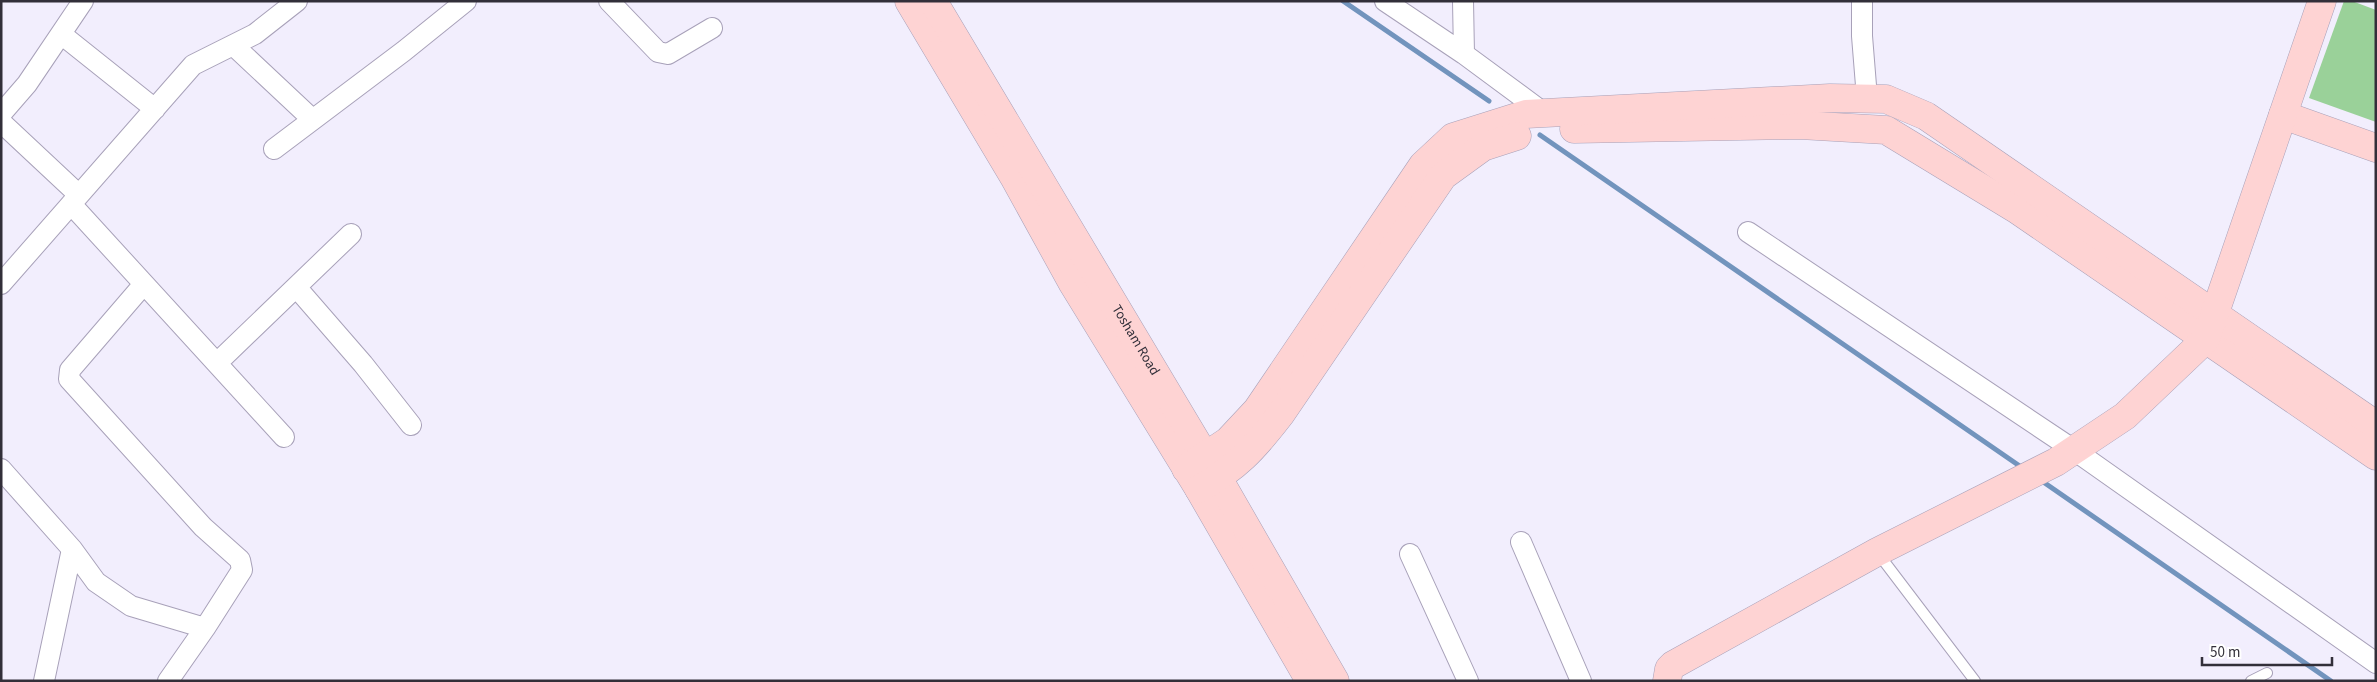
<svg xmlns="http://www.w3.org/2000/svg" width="2377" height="682" font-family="'Source Sans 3',sans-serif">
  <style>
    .green { fill: #9ad199 }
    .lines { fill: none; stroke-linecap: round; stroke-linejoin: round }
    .stream { stroke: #7294bd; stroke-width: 5 }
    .lane-casing { stroke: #a8a1b9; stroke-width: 12 }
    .street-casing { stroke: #a8a1b9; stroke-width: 22 }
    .secondary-casing { stroke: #a8a1b9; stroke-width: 29 }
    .lane { stroke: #fff; stroke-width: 10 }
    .street { stroke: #fff; stroke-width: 20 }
    .secondary { stroke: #fed3d3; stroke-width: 28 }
    .labels { text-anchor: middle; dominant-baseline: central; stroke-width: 4; stroke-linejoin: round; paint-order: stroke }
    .street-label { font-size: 14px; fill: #322f39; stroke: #fff }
  </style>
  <rect width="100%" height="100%" fill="#f2eefd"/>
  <path class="green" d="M2344,1H2352L2376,10V122L2309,98Z"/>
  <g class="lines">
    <path class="stream" d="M1343,1L1489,101
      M1540,135L2024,469
      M2039,479L2331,681"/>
    <g class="lane-casing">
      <path id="lane" d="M1877,552L1975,681
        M2251,681L2267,673"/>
    </g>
    <g class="street-casing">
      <path id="street" d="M609,1L658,52L668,54L712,28
        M1385,1L1464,54L1548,116
        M1463,1L1464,54
        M1862,1V36L1867,98
        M61,34L155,109
        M233,45L312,119
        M1,114L27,84L83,1
        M1,122L79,195
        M274,149L404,51L466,1
        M71,204L284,437
        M1748,232L2074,450L2376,663
        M1,284L193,65L255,34L297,1
        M144,284L70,370L69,379L203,527L240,560L242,570L205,628
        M297,288L363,364L411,425
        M217,363L351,234
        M1,469L72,549L96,582L131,606L205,628L168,681
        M1521,542L1581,681
        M1410,554L1468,681
        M44,681L72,549"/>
    </g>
    <g class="secondary-casing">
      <g id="secondary">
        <path d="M909,1L1014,177L1073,284L1199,489L1310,681"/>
        <path id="s1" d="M933,1L1218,478L1335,681"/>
        <path d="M2283,115L2376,148"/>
        <path d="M1574,129L1800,125L1886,130L2016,209L2376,456"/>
        <path d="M1186,469L1228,441L1257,410L1423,165L1453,137L1526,114L1830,98L1886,99L1926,116L2376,425"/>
        <path d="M1199,489C1237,467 1253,450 1280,415L1443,176L1483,147L1517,136"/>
        <path d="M1667,681L1669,669L1673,665L1877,552L2056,462L2125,416L2206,339L2322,1"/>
      </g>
    </g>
    <use href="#lane" class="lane"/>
    <use href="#street" class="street"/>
    <use href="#secondary" class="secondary"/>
  </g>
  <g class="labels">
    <g class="street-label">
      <text stroke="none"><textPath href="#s1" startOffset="395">Tosham Road</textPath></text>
    </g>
  </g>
  <rect width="2377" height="682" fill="none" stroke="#322f39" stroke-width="5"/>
  <path d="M2202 657v8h130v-8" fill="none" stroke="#322f39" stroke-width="2.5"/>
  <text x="2210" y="657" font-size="15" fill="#322f39" stroke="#ffffff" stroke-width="4" paint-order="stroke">50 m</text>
</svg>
